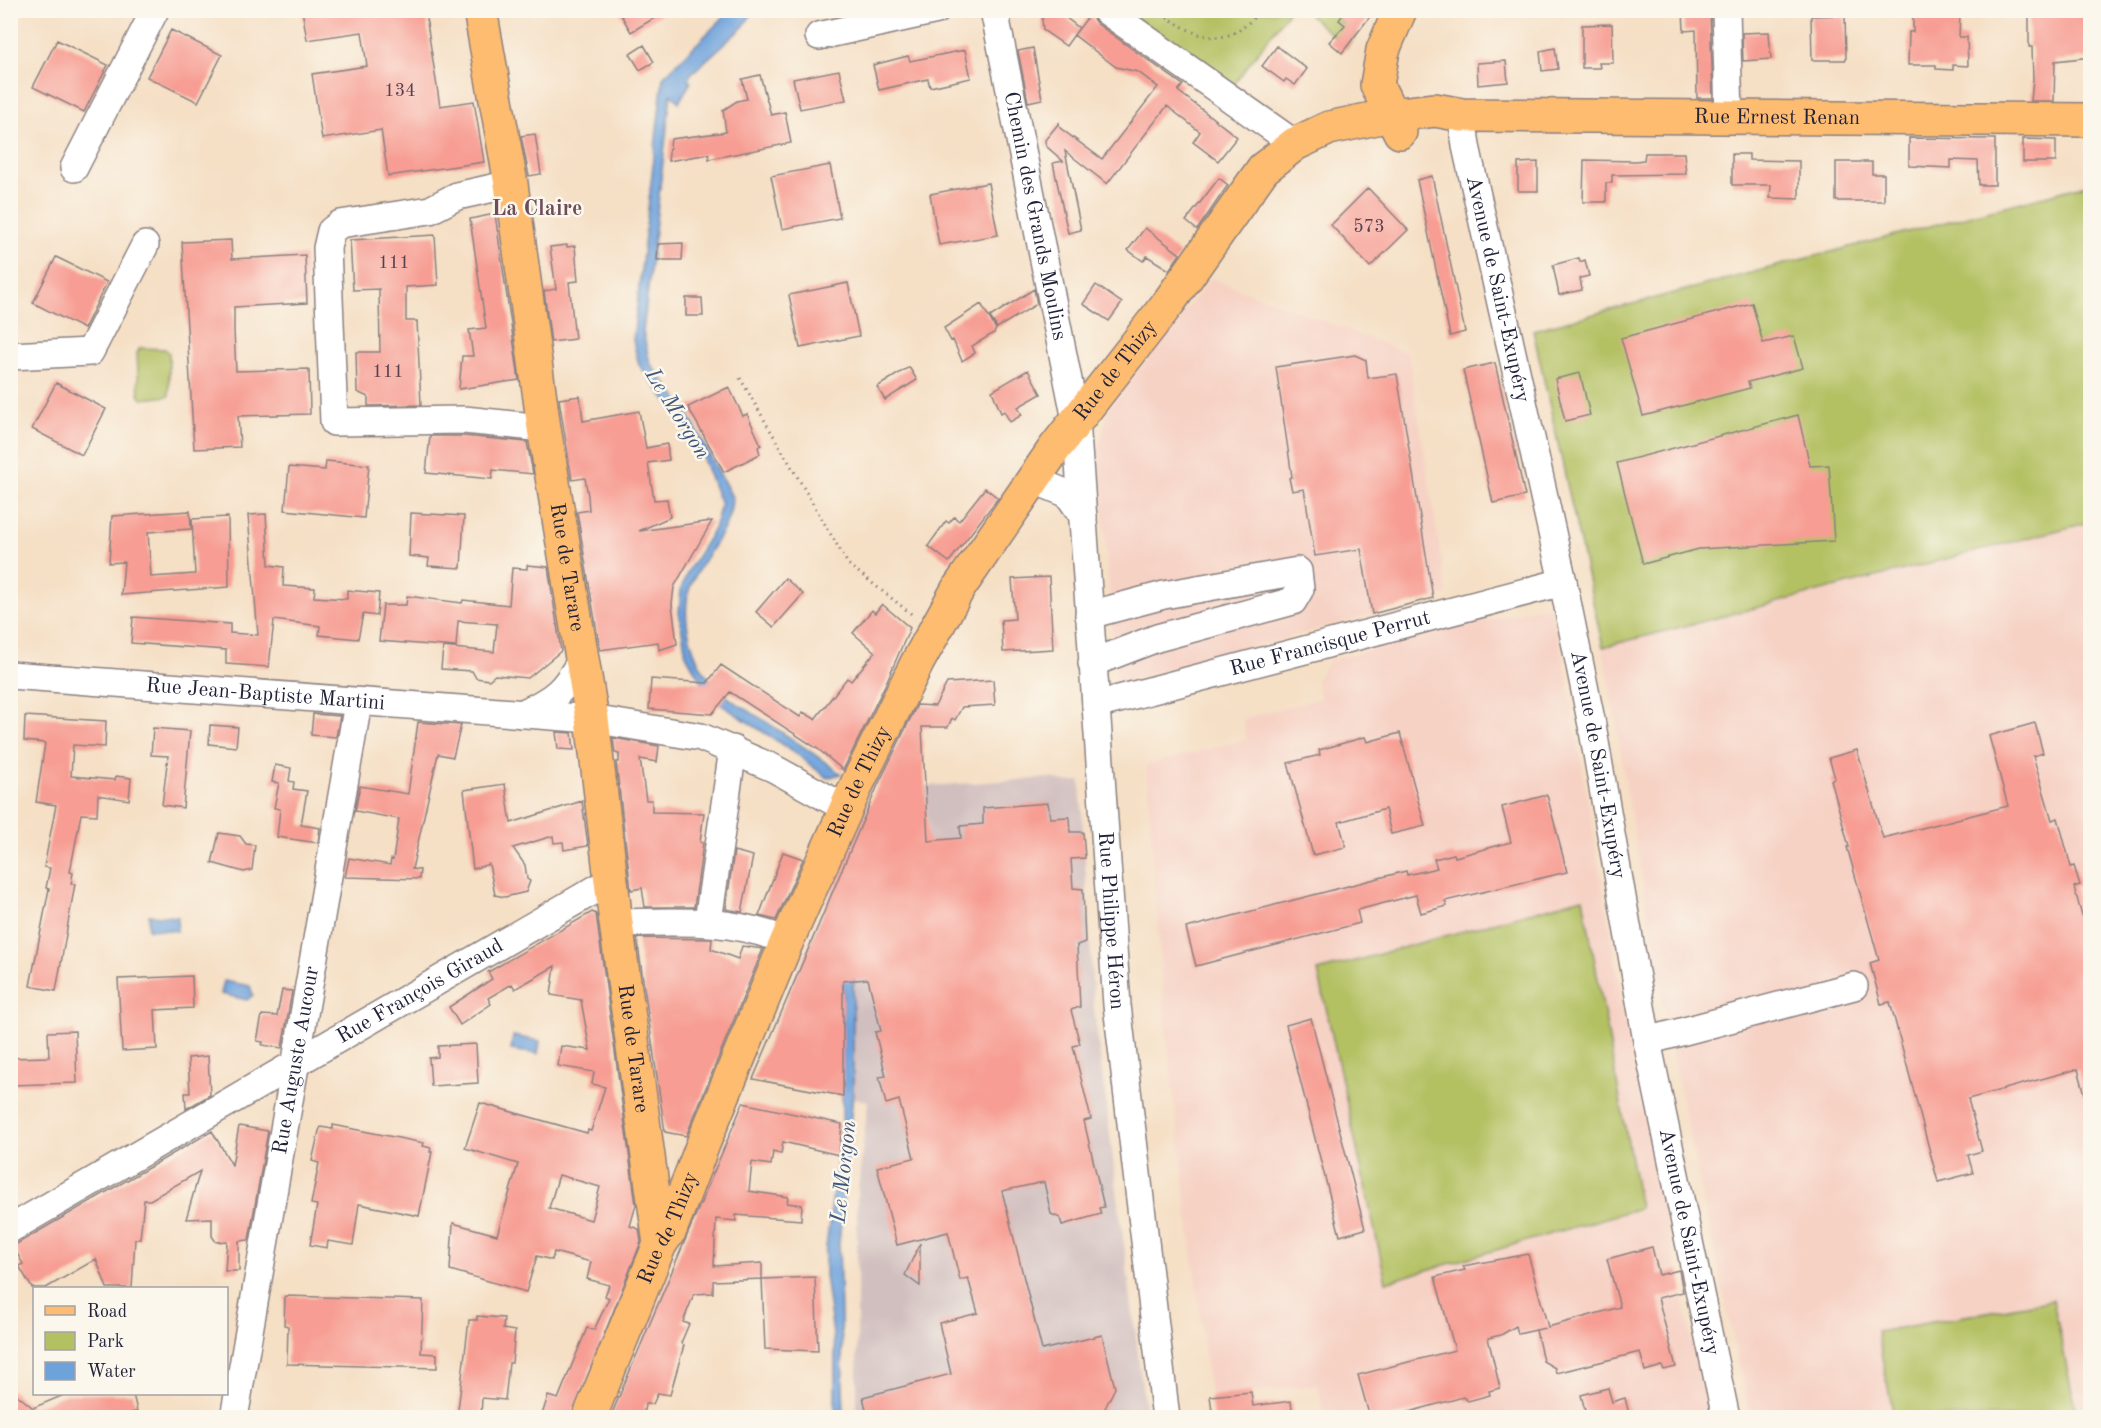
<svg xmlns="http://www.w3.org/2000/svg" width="2101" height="1428" font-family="'Old Standard TT',serif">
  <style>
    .built { fill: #f6d2c5 }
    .industrial { fill: #d1bfbf }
    .green { fill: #b4c163; stroke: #6b724f; stroke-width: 1.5 }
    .water { fill: #6ea2db; stroke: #48628b; stroke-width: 1.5 }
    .building { fill: #f79d93; fill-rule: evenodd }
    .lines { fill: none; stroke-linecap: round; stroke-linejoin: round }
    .minor-casing { stroke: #8c8080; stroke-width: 30 }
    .major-casing { stroke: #8c8080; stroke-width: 36 }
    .path { stroke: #8c8080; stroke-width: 3; stroke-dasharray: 1.5 4.5; stroke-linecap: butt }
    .minor { stroke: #fff; stroke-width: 27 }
    .major { stroke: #fdbc6f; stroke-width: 33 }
    .labels { text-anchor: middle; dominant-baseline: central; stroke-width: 5; stroke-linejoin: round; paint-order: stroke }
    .number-label { font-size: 18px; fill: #574151 }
    .street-label { font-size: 21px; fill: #22223b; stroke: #fbf7ec }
    .neighbourhood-label { font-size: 22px; font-weight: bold; fill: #6d4d5a; stroke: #fbf7ec }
    .water-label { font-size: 22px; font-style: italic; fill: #40557b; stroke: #fbf7ec }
  </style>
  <rect width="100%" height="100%" fill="#fbf7ec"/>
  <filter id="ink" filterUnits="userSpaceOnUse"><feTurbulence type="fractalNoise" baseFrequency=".0167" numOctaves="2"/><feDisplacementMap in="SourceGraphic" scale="12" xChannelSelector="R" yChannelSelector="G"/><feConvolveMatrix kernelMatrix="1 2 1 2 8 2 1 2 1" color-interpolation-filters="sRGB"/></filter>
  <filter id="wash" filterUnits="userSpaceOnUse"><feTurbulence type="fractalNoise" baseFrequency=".008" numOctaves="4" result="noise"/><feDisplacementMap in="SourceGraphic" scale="24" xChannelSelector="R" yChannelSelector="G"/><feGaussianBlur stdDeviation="1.35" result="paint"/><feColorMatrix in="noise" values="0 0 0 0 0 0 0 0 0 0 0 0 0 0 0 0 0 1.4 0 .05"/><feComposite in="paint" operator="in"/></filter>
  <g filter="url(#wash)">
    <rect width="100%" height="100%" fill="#f5dfc5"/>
    <path class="built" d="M1211,278L1408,353L1447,594L1117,684L1098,448L1109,408Z
      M2090,522V1417H1750L1668,1035L1603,647Z
      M1550,605L1563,657L1633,1064L1708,1417L1323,1418L1319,1385L1210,1396L1165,1025L1146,765L1247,739L1243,719L1321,698L1316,680L1330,660Z"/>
    <path class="industrial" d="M1052,778L1064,782L1080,781L1094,1010L1146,1417H857V1198L868,1101L753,1079L865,811L928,835L926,786Z"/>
    <path class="green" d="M1127,11H1289L1231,88Z
      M1305,11H1346L1339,20L1357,34L1346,48Z
      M2090,184V522L1603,647L1533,330Z
      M140,348L165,349L169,353V396L142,399L139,395L137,353Z
      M1583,898L1640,1208L1386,1282L1318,971Z
      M2053,1300L2077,1417H1894L1877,1332Z"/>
    <path class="water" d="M730,11H754L743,27L691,74L688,79L691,82L679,102L671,94L643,332L650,363L686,410L732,497C732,532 701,556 690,587C680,619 692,660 714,685C727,699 746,709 762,719C789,737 816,754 841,774L827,778L794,752L720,704L703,685L686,655L679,613L681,589L688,571L714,529L721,505L702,456L673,409L639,365L633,340L663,77Z
      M149,915L178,917L177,931L148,929Z
      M858,968L853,986V1093L839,1244L844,1417L835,1418V1350L825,1275V1255L842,1124L843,980Z
      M224,981L250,986L253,995L247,1000L221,994Z
      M513,1036L540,1041L538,1054L511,1050Z"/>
    <g id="blocks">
      <path class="building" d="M302,10H425L440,106L474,101L484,162L388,176L381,130L322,139L312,74L367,66L362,32L307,40Z
        M618,10H668L631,32Z
        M1048,10H1056L1079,28L1066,46L1043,30L1042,19Z
        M1346,10H1375L1342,53L1329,42L1345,25L1339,20Z
        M1683,10H1710L1713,98H1697L1696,30L1684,31Z
        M1913,10H1945V14H1960L1959,37H1967L1968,66L1953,65V70L1936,69V65H1908L1909,32H1913Z
        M2029,10L2091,12V57L2055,61L2054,101H2031L2033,79L2032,47H2029Z
        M1090,14L1096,23L1183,85L1178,91L1237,137L1218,161L1193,142L1200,132L1167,106L1107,184L1065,151L1081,230L1068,233L1053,163L1063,161L1046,146L1045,140L1059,123L1060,128L1102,159L1158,87L1138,72L1116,67L1074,35Z
        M1845,15L1846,60H1812L1811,16Z
        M1612,24L1613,63H1599L1600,68H1582V25Z
        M171,30L222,55L198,102L147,77Z
        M1769,32L1771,59L1743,61L1742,33Z
        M57,40L108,65L84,112L33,87Z
        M644,45L654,62L640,70L630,54Z
        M1277,46L1307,69L1295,85L1286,79L1284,82L1262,66Z
        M1033,48L1042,99L1028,102L1018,51Z
        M1555,48L1558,69L1542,71L1540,51Z
        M965,50L971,78L930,87L928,79L879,90L873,65L908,56L910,61Z
        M1506,61L1508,82L1478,85L1477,63Z
        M839,70L846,100L800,109L793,79Z
        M760,75L771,115L785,112L791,143L709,159V154L668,161L671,139L726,132L723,110L737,101L747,99L742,79Z
        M535,134L541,174L529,176L521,136Z
        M1909,138L1995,139V185H1979L1978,161L1951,160V168L1909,166Z
        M2023,139L2056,140V162H2023Z
        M1645,153H1684L1686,174L1612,175V183H1606V202H1583L1584,160L1635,161L1644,160Z
        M1732,154H1749V160L1799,161V199L1770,198L1771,185H1732Z
        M1538,162V191H1518V163Z
        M1836,162H1872V174H1884V201H1836Z
        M830,165L840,218L782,229L771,176Z
        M1432,176L1465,332L1450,336L1417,180Z
        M1219,178L1228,185L1197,230L1186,221Z
        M988,183L998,235L939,245L930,194Z
        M1368,188L1408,230L1370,267L1331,225Z
        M495,214L519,380L459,389L462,356H473L469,330L486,328L470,219Z
        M1145,228L1180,254L1169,270L1147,256L1143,261L1128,250Z
        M435,235L438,285L406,287V321H417L421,405L368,406V397L357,392L356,352H380L379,289L353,290L350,240Z
        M231,240L232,259L305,255L307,303L234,307V331L236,371L309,369L310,414L238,416L240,447L194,449L182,242Z
        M683,243L682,260H657L658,244Z
        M567,245V247L575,246L578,281L569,282L575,339L551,342L544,291L556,289L550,247Z
        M56,257L107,282L84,329L33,303Z
        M1579,258L1580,262L1585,260L1589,276L1580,278L1582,290L1559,295L1553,265Z
        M848,283L859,336L800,348L789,295Z
        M1096,285L1122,303L1109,321L1083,304Z
        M1034,289L1037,304L997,328L990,317Z
        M686,298H702L703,316H686Z
        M1752,303L1763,343L1794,336L1803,368L1748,382L1750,388L1643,416L1621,338Z
        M981,304L996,329L994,333L972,346L975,353L962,361L953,340L951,341L944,328Z
        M1355,355L1366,360L1368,378L1397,374L1433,598L1372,614L1361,549L1315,556L1304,489L1292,491L1289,478L1292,477L1276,367Z
        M1495,363L1525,496L1493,503L1463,370Z
        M909,367L917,380L885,400L877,387Z
        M1028,370L1041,394L1018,407L1022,415L1010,422L1004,411L1001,413L992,391Z
        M1580,373L1590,415L1565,421L1555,379Z
        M56,383L106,409L82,455L32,429Z
        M729,387L743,416L747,414L761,445L758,447L760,454L724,472L688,407Z
        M580,396L583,421L639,411L646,448L667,444L669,460L648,463L654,500L667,499L670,517L639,531L712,521L674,587L672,604L677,644L659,650L658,642L600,650L577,512L589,510L588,496L585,478L572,480L559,399Z
        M1798,415L1810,466L1829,465L1834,541L1699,549L1643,564L1617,463Z
        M430,436H463L527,442L533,474L493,470L492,479L426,473Z
        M326,461L369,465L364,518L285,510L289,467L325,470Z
        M985,488L998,498L949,562L928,546L946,521L949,523L954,517L959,521Z
        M190,511L191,529L148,532L151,577L195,574L192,519L228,517L229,587L121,595L124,562L109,563L112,516Z
        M411,513L464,516L461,568L428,566L429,558L409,556Z
        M266,514L269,565L284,567L283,586L315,588L314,597L347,599V590L379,593L377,616L363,614L358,639L319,635L320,626L274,620L269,667L226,664V650L131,643L133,617L230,624V633L258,635L248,515Z
        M527,565L548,567L561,651L528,678L495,675L489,680L476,678L472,671L441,669L443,647L494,652L497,624L458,621L456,647L379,641L383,605H406L407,596L462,603L463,600L509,605L512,568L527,569Z
        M1049,577L1053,649L1003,652L1001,620L1015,619L1012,579Z
        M785,578L803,594L774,627L756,612Z
        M882,604L910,628L886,683L843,770L818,749L730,692L712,714L649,709L651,679L707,683L721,665L800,717L803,712L815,719L847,678L851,681L875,652L853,633L872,610L875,613Z
        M993,680L995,705L962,707L955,720L952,718L948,727H922L928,841L961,838L960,826L983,824V808L1048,803L1050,818L1069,817L1070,832H1083L1085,858L1071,859L1073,888L1083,889L1085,942L1077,945L1080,1007L1071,1010L1080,1044L1073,1046L1091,1119L1084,1121L1104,1207L1099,1208L1101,1214L1062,1225L1060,1218L1051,1214L1044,1182L1002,1191L1042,1350L1102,1335L1115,1388L1100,1418H868L863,1397L951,1374L939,1323L978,1313L968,1278L960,1280L948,1232L897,1245L877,1167L914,1158L899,1100L886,1104L879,1077L886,1076L875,1032L881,1031L868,979L843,981V1096L753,1079L878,785L917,705L935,706L947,683Z
        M313,714L340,716L336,737L311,735Z
        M25,716L106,721L105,747L73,745L71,776L115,780L116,776L131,778L129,800L98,795L97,815L81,814L70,872L73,873L71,884H75L56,991L30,986L49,889L46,888L50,868L44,867L56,805L36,802L45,743L24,741Z
        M418,722L461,725L453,757L438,754L412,869L420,870L419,879L345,877L349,858L390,865L391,859L393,860L399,819L355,811L360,786L408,794Z
        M2035,723L2043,753L2033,756L2052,820L2058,818L2071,867L2074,866L2080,885L2074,887L2091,949V1098H2086L2078,1069L1968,1099L1982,1151L1968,1155L1973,1173L1938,1182L1890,1002L1881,1004L1870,963L1879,960L1847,847H1849L1831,780L1835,778L1829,758L1857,750L1883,838L2008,806L1989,736Z
        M210,725L238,727L236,747L209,744Z
        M153,728L190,731L183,808L162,805L168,756L151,755Z
        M556,732L572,733L574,750L558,749Z
        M1400,733L1425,826L1391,834L1385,809L1339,822L1346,847L1313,855L1288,763L1320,755L1319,750L1365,737L1367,742Z
        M613,738L659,746L657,762L640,759L646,800H652V812L704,813L700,842L703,843L694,907H645L642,888L631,890L616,762H619V754L615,753Z
        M275,765L291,768L289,781L294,782L293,789L307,791L301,825L320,828L318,843L277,837L280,809L274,808L279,783L272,782Z
        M505,784L511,823L582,801L588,846L564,850L563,842L554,843L553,836L513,848L525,865L527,879L530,881L526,892L505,897L495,895L489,864L473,869L464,790Z
        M1547,795L1567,872L1445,901L1447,906L1421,913L1416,895L1357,910L1360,923L1196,966L1186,928L1406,871L1407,875L1437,868L1434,859L1454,854L1455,857L1511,842L1502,807Z
        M219,833L240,836L246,844L255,845L252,870L244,872L212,863Z
        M734,851L753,856L742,912L726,909Z
        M783,852L803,859L776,920L759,916Z
        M592,912L596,914L636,1205L630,1226L639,1229L641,1242L571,1418H541L548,1396L558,1399L587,1328L594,1330L609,1298L605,1296L609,1285L587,1279L591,1262L554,1252L552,1260L537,1256L526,1292L450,1270L453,1223L497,1235L518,1164L465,1148L480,1103L587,1133L588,1130L591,1131L605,1087L592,1084L594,1072L558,1066L561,1046L590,1050L581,1000L551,995L555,966L515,989L512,984L488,998L491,1004L460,1025L449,1007L492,979L488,972ZM559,1175L600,1187L591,1220L549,1208Z
        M637,938L712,939L711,949L738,959L742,946L763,949L686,1136L665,1132Z
        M192,976L193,1008L155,1010L157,1049L122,1051L118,979Z
        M282,990L292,991L282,1048L262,1045L263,1042L257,1041L262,1015L277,1016Z
        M1311,1018L1365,1229L1340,1236L1286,1025Z
        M75,1031L77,1083L10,1085V1058L49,1057L48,1032Z
        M476,1044L478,1083L431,1086L429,1058L438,1057V1046Z
        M208,1056L210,1095L186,1109L185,1093H190L188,1058Z
        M743,1103L842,1124L839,1155L783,1142L781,1154L773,1152L771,1165L752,1162L749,1191L788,1197L787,1203L802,1205L801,1220L736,1215V1221L716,1219L714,1266L762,1263V1279L713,1281V1293L694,1294L683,1322L689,1324L681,1343L684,1345L670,1395L658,1393L653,1404H645L643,1418H610Z
        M333,1125L424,1143L423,1146L431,1148L430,1152H432L419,1216L359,1204L353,1245L328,1241L327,1248L310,1245L317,1205L311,1204L319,1163L312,1161L319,1131L321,1127L333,1129Z
        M239,1126L268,1131L249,1240L239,1241V1271H225L227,1241L216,1242L212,1236V1218L186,1219L200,1171L150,1200H144L140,1239H135L132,1288H107L96,1259L46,1288H32L19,1266L23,1264L13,1246L212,1131L232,1165Z
        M920,1243V1286L905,1275Z
        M1652,1247L1659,1275L1679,1270L1683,1292L1658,1298L1676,1367L1664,1370L1662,1366L1645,1371L1640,1352L1556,1373L1555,1368L1543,1361L1536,1330L1545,1328L1518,1334L1516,1326L1501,1335L1488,1338L1500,1388L1489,1391L1490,1395L1468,1401L1463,1397L1387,1418H1370L1358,1375L1455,1350L1435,1277L1465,1270L1463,1266L1528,1254L1548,1327L1620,1307L1607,1259Z
        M815,1277L818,1351L765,1349L762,1279Z
        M285,1296L423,1300L421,1353L437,1354V1368L287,1364L288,1326L284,1325Z
        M477,1316L504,1318L503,1329L515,1331L512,1363H509L505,1400L482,1398L481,1418H457L469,1320H477Z
        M1608,1388L1612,1402L1625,1398L1630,1418H1587L1581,1395Z
        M10,1389L33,1408L66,1394H133L137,1411L120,1418H10Z
        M1251,1392L1253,1406L1291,1401L1293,1418H1213L1210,1396Z"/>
    </g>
  </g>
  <g filter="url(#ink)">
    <use href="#blocks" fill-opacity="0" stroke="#8c8080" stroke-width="1.5"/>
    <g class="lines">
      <g class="minor-casing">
        <g id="minor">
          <path id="s1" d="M994,10L1076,420L1117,1005L1166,1418"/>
          <path d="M1105,10L1295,144"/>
          <path d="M1726,10L1729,117"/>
          <path d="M819,36L937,10"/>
          <path id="s2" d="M1462,115L1466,146L1563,582L1592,725L1647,1041L1726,1418"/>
          <path d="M74,168L155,10"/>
          <path d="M511,184L457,196L430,210L340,224L331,231L327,248L334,422L464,420L544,428"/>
          <path d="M10,356L90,352L145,245"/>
          <path d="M1034,480L1068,494L1083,516"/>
          <path d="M1089,615L1164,595L1298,571L1300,589L1293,601L1157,638L1092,663"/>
          <path id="s3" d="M10,675L592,719L701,737L773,768L845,808"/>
          <path id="s4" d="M1096,705L1563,582"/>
          <path d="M521,714C555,699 564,691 582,659"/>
          <path d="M708,921L733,749"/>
          <path d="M616,923C679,922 726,917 787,941"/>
          <path d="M1647,1041L1854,986"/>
          <path id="s5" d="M10,1229L610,881"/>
          <path id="s6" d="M234,1418L358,703"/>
        </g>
      </g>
      <g class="major-casing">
        <g id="major">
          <path id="s7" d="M480,10L511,184L544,428L592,719L616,923L660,1244"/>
          <path d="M1400,10L1383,50L1377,85L1400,132"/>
          <path id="s8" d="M589,1418L660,1244L670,1230L703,1144L787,941L858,782L917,663L958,589L1055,448L1169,302L1263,169L1295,144L1329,128L1391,115L1435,110L1462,115L2090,120"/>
        </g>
      </g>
      <path class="path" d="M1157,10C1195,37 1226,54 1260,10
        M740,378L848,564L914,616"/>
      <use href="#minor" class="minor"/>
      <use href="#major" class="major"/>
    </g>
  </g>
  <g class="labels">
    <g class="number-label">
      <text x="400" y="91">134</text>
      <text x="1369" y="227">573</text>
      <text x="394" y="263">111</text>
      <text x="388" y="372">111</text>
    </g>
    <g class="street-label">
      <text stroke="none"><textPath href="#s8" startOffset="1956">Rue Ernest Renan</textPath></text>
      <text stroke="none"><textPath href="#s1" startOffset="210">Chemin des Grands Moulins</textPath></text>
      <text stroke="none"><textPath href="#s2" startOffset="178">Avenue de Saint-Exupéry</textPath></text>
      <text stroke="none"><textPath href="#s8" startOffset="1178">Rue de Thizy</textPath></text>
      <text stroke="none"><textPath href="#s7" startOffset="564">Rue de Tarare</textPath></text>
      <text stroke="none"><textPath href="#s4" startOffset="242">Rue Francisque Perrut</textPath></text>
      <text stroke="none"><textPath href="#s3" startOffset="256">Rue Jean-Baptiste Martini</textPath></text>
      <text stroke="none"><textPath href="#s2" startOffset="664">Avenue de Saint-Exupéry</textPath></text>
      <text stroke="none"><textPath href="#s8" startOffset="692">Rue de Thizy</textPath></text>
      <text stroke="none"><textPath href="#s1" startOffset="920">Rue Philippe Héron</textPath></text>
      <text stroke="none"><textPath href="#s5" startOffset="474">Rue François Giraud</textPath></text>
      <text stroke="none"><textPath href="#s7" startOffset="1050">Rue de Tarare</textPath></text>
      <text stroke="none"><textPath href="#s6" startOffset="363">Rue Auguste Aucour</textPath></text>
      <text stroke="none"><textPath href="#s8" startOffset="206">Rue de Thizy</textPath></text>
      <text stroke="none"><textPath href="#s2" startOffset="1150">Avenue de Saint-Exupéry</textPath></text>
    </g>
    <g class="neighbourhood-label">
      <text x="537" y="209">La Claire</text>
    </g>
    <g class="water-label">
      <text transform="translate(677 414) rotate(58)">Le Morgon</text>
      <text transform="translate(844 1172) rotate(-84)">Le Morgon</text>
    </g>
  </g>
  <rect width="2101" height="1428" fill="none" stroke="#fbf7ec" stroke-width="36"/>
  <rect x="33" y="1287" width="195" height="108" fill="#fbf7ec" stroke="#a4a2a5" stroke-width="1.5"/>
  <rect x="45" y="1306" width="30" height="9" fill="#fdbc6f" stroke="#a4a2a5" stroke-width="1.5"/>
  <text x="87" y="1317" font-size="18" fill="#22223b">Road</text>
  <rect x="45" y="1332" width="30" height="18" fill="#b4c163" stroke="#a4a2a5" stroke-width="1.5"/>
  <text x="87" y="1347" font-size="18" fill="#22223b">Park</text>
  <rect x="45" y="1362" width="30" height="18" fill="#6ea2db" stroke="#a4a2a5" stroke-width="1.5"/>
  <text x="87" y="1377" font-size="18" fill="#22223b">Water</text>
</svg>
